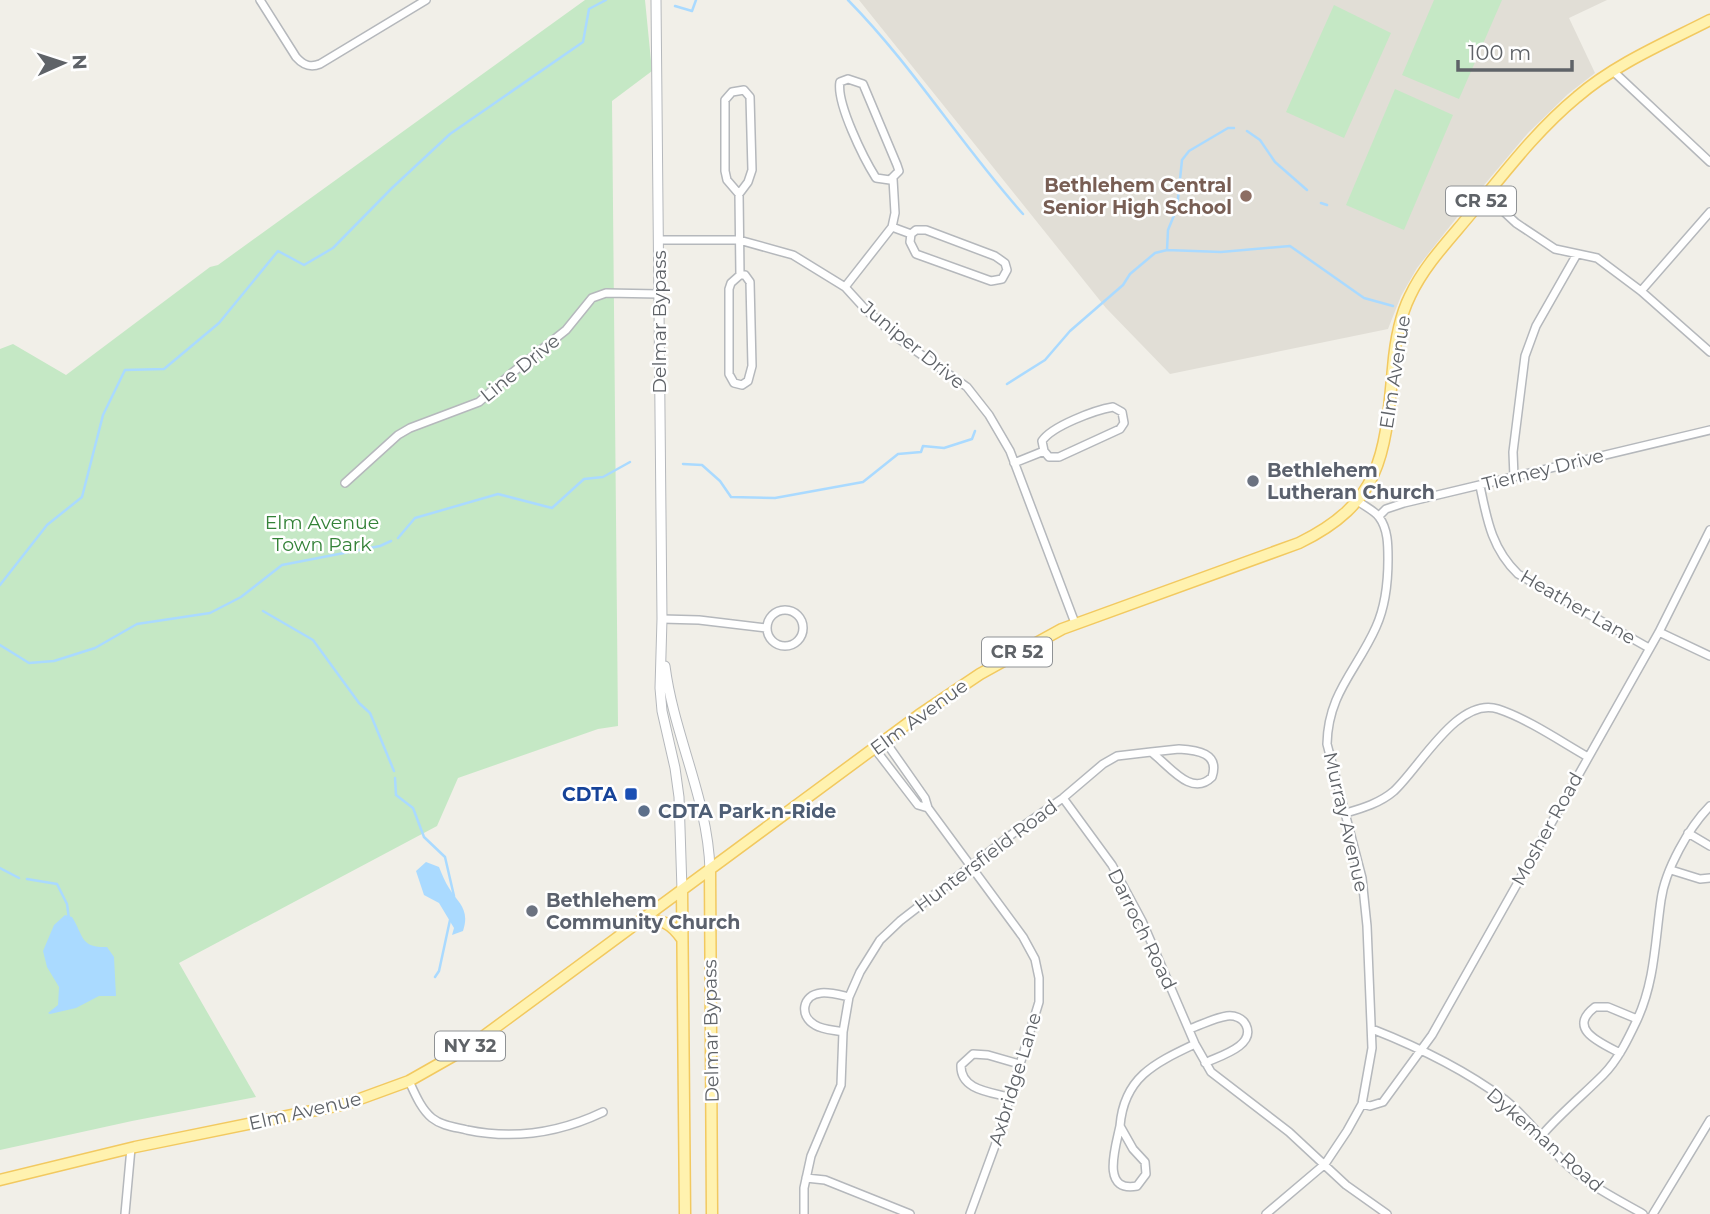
<svg xmlns="http://www.w3.org/2000/svg" width="1710" height="1214" font-family="Montserrat,sans-serif">
  <style>
    .education { fill: #e1ded6 }
    .green { fill: #c5e8c5 }
    .water { fill: #aadaff }
    .lines { fill: none; stroke-linecap: round; stroke-linejoin: round }
    .stream { stroke: #aadaff; stroke-width: 2.5 }
    .minor-casing { stroke: #b5b8bc; stroke-width: 10 }
    .tertiary-casing { stroke: #b5b8bc; stroke-width: 11 }
    .primary-casing { stroke: #f2c960; stroke-width: 13 }
    .minor { stroke: #fff; stroke-width: 7 }
    .tertiary { stroke: #fff; stroke-width: 9 }
    .primary { stroke: #fff2af; stroke-width: 10 }
    .education-dot { fill: #8d6e63; stroke: #fff; stroke-width: 2.5 }
    .worship-dot { fill: #6b7280; stroke: #fff; stroke-width: 2.5 }
    .transit-dot { fill: #1a4fb4; stroke: #fff; stroke-width: 2.5 }
    .service-dot { fill: #5c6f8a; stroke: #fff; stroke-width: 2.5 }
    .labels { text-anchor: middle; dominant-baseline: central; stroke-width: 5; stroke-linejoin: round; paint-order: stroke }
    .shield { fill: #fff; stroke: #8f9295; stroke-width: 2 }
    .shield-label { font-size: 18px; font-weight: bold; fill: #5f6368 }
    .education-label { font-size: 19px; font-weight: bold; fill: #785e54; stroke: #fff; text-anchor: end }
    .street-label { font-size: 19px; fill: #5f6368; stroke: #fff }
    .worship-label { font-size: 19px; font-weight: bold; fill: #5b616d; stroke: #fff; text-anchor: start }
    .park-label { font-size: 19px; fill: #348238; stroke: #fff }
    .transit-label { font-size: 19px; font-weight: bold; fill: #164399; stroke: #fff; text-anchor: end }
    .service-label { font-size: 19px; font-weight: bold; fill: #4e5e75; stroke: #fff; text-anchor: start }
  </style>
  <rect width="100%" height="100%" fill="#f1efe8"/>
  <path class="education" d="M859,0H1607L1569,18L1595,73L1568,94L1528,133L1458,216L1417,268L1401,296L1388,329L1170,374L1106,308Z"/>
  <path class="green" d="M585,0H645L652,71L612,101L618,726L598,729L458,778L437,826L179,963L256,1097L132,1121L0,1150V349L13,344L66,375L210,267L218,265Z
    M1434,0H1502L1459,99L1402,75Z
    M1334,5L1391,33L1344,138L1286,112Z
    M1395,89L1453,115L1404,230L1346,205Z"/>
  <path class="water" d="M426,862L439,867C442,874 445,882 449,888C459,904 470,909 463,931L452,935L454,928L439,903L424,895L416,871Z
    M65,915L72,917C84,936 80,948 107,947L114,957L116,996H99L76,1008L50,1014L48,1013L58,1005L59,987L47,967L43,951L54,925Z"/>
  <g class="lines">
    <path class="stream" d="M848,0C913,66 961,145 1023,214
      M675,6L692,11L696,0
      M1247,131L1260,140L1275,162L1307,190
      M1321,203L1327,205
      M1167,250L1168,230L1177,208L1182,160L1189,151L1228,128H1234
      M1007,384L1045,360L1070,331L1123,285L1130,274L1155,253L1167,250L1221,252L1290,246L1364,298L1393,306
      M683,464L702,465L720,481L731,497L775,498L863,482L898,454L921,452L923,446L944,448L972,439L975,431
      M398,538L415,518L498,494L552,508L584,479L603,477L630,462
      M0,585L47,525L82,497L103,415L125,370L164,369L219,323L278,251L304,265L333,248L392,188L450,134L583,42L589,9L606,0
      M263,611L313,640L359,703L370,713L394,771
      M0,645L29,663L54,661L95,648L137,624L210,613L241,597L282,565L380,546L391,541
      M395,778L396,795L413,808L424,837L445,857L454,896
      M0,868L19,878
      M27,879L57,884L67,904L69,919
      M435,977L439,971L450,920"/>
    <g class="minor-casing">
      <path id="minor" d="M260,0L296,57C303,65 310,68 320,64L426,0
        M1614,72L1710,162
        M848,79L863,84L897,165L899,171L890,180L876,178C864,159 836,103 840,82Z
        M744,90L750,97L752,170L748,182L739,194L727,180L725,171V100L732,92Z
        M739,194L740,275
        M1486,195L1516,223L1555,249L1597,258L1641,291L1710,352
        M892,227L911,234
        M916,230H926L995,256L1005,263L1007,270L1002,279L991,281L916,254L910,242L911,234Z
        M658,240H739L793,255L845,287L866,310L899,339L967,387L989,415L1010,451L1075,623
        M740,275H745L750,282L752,366L748,381L742,385L734,383L729,374V289L731,283Z
        M845,287L892,227L895,213L893,179
        M1641,291L1710,212
        M1113,407L1122,412L1124,423L1120,429L1059,457H1049L1044,451L1042,441C1052,426 1095,410 1113,407Z
        M1014,463L1044,451
        M1514,477L1513,452L1525,356L1536,326L1577,254
        M345,483L398,435L410,428L479,402L512,373L566,330L592,298L606,293L659,294
        M1480,486C1487,520 1492,549 1518,574L1649,648
        M1379,516L1386,509L1404,503L1710,430
        M767 628a18 18 0 1 1 36 0a18 18 0 1 1-36 0Z
        M662,619L699,620L766,628
        M1659,632L1710,656
        M885,741L925,798L928,808L1023,937L1035,959L1039,978V1002L996,1143L970,1214
        M875,749L918,805L928,808
        M1179,749C1197,750 1220,753 1212,777C1191,798 1169,765 1151,752Z
        M1063,798L1112,865L1142,921L1195,1044L1211,1072L1289,1132L1346,1185L1387,1214
        M1346,813C1363,808 1380,803 1394,791C1420,767 1458,696 1498,709C1528,719 1560,741 1588,757
        M1688,833L1710,846
        M1671,870L1700,879L1710,878
        M1189,1029C1201,1025 1214,1018 1227,1016C1234,1015 1243,1018 1246,1025C1256,1046 1219,1056 1205,1063
        M1372,1029C1418,1047 1465,1070 1504,1099C1527,1117 1543,1140 1563,1161C1586,1184 1615,1198 1643,1214
        M843,1032C834,1030 823,1030 815,1025C799,1016 802,995 821,993C830,992 840,995 849,997
        M1620,1053C1601,1043 1566,1029 1595,1007H1608L1637,1019
        M409,1081C415,1094 421,1109 432,1118C442,1126 455,1127 467,1130C515,1140 559,1133 603,1112
        M1009,1097C990,1092 960,1090 961,1065L973,1054L988,1055L1019,1064
        M1362,1104L1370,1106L1383,1102L1432,1035L1659,632L1710,530
        M1120,1126L1133,1149L1145,1162L1146,1174L1137,1186C1100,1193 1116,1146 1120,1126Z
        M1120,1126C1124,1077 1155,1063 1195,1044
        M1542,1135C1561,1113 1583,1095 1603,1075C1618,1060 1628,1039 1637,1020C1655,981 1655,941 1661,900C1665,870 1689,827 1710,806
        M806,1178L825,1180L910,1214
        M125,1214L131,1148
        M804,1214V1188L811,1156L841,1085L843,1032L849,997L860,972L880,940L900,921L1020,828L1063,798L1103,764L1117,756L1151,752
        M1266,1214L1325,1164L1347,1131L1362,1104L1372,1048L1367,926L1362,878L1327,744C1328,693 1357,670 1376,627C1386,605 1388,582 1388,559C1388,545 1388,529 1379,517C1375,511 1364,506 1358,501
        M1653,1214L1710,1120"/>
    </g>
    <g class="tertiary-casing">
      <path id="tertiary" d="M656,0L662,619L660,688L662,711L675,768L679,797L682,890
        M665,666C674,736 708,799 710,870"/>
    </g>
    <g class="primary-casing">
      <path id="primary" d="M710,870L712,1214
        M682,890L685,1214
        M643,920C662,919 671,923 682,939
        M0,1180L135,1147L346,1104L409,1081L469,1047L919,715L980,674L1062,629L1299,543C1383,502 1385,453 1393,368C1395,344 1399,318 1410,296C1425,264 1451,238 1473,211C1506,171 1537,130 1577,97C1615,64 1665,43 1710,20"/>
    </g>
    <use href="#minor" class="minor"/>
    <use href="#tertiary" class="tertiary"/>
    <use href="#primary" class="primary"/>
  </g>
  <circle class="education-dot" cx="1246" cy="196" r="7"/>
  <g class="worship-dot">
    <circle cx="1253" cy="481" r="7"/>
    <circle cx="532" cy="911" r="7"/>
  </g>
  <rect class="transit-dot" x="624" y="787" width="14" height="14" rx="3.5"/>
  <circle class="service-dot" cx="644" cy="811" r="7"/>
  <g class="labels">
    <g class="shield">
      <rect x="1446" y="186.5" width="70" height="29" rx="5"/>
      <rect x="982" y="637.5" width="70" height="29" rx="5"/>
      <rect x="435" y="1031.5" width="70" height="29" rx="5"/>
    </g>
    <g class="shield-label">
      <text x="1481" y="201">CR 52</text>
      <text x="1017" y="652">CR 52</text>
      <text x="470" y="1046">NY 32</text>
    </g>
    <g class="education-label">
      <text x="1232" y="185">Bethlehem Central<tspan x="1232" dy="22">Senior High School</tspan></text>
    </g>
    <g class="street-label">
      <text transform="translate(659 322) rotate(-90)">Delmar Bypass</text>
      <text transform="translate(913 345) rotate(39)">Juniper Drive</text>
      <text transform="translate(520 368) rotate(-39)">Line Drive</text>
      <text transform="translate(1395 372) rotate(-81)">Elm Avenue</text>
      <text transform="translate(1543 470) rotate(-14)">Tierney Drive</text>
      <text transform="translate(1578 607) rotate(30)">Heather Lane</text>
      <text transform="translate(919 717) rotate(-36)">Elm Avenue</text>
      <text transform="translate(1346 822) rotate(77)">Murray Avenue</text>
      <text transform="translate(1547 829) rotate(-61)">Mosher Road</text>
      <text transform="translate(986 856) rotate(-37)">Huntersfield Road</text>
      <text transform="translate(1142 929) rotate(64)">Darroch Road</text>
      <text transform="translate(711 1031) rotate(-91)">Delmar Bypass</text>
      <text transform="translate(1015 1079) rotate(-73)">Axbridge Lane</text>
      <text transform="translate(305 1111) rotate(-13)">Elm Avenue</text>
      <text transform="translate(1545 1140) rotate(41)">Dykeman Road</text>
    </g>
    <g class="worship-label">
      <text x="1267" y="470">Bethlehem<tspan x="1267" dy="22">Lutheran Church</tspan></text>
      <text x="546" y="900">Bethlehem<tspan x="546" dy="22">Community Church</tspan></text>
    </g>
    <g class="park-label">
      <text x="322" y="522">Elm Avenue<tspan x="322" dy="22">Town Park</tspan></text>
    </g>
    <g class="transit-label">
      <text x="617" y="794">CDTA</text>
    </g>
    <g class="service-label">
      <text x="658" y="811">CDTA Park-n-Ride</text>
    </g>
  </g>
  <g transform="translate(63 63) rotate(87)" stroke="#ffffff" stroke-width="5" paint-order="stroke">
  <path d="M0-5L12 26L0 18L-12 26Z" fill="#5f6368"/>
  <text y="-10" font-size="19" font-weight="bold" text-anchor="middle" fill="#5f6368">N</text>
  </g>
  <path d="M1458 60v10h114v-10" fill="none" stroke="#5f6368" stroke-width="3.5"/>
  <text x="1468" y="60" font-size="21" fill="#5f6368" stroke="#ffffff" stroke-width="5" paint-order="stroke">100 m</text>
</svg>
